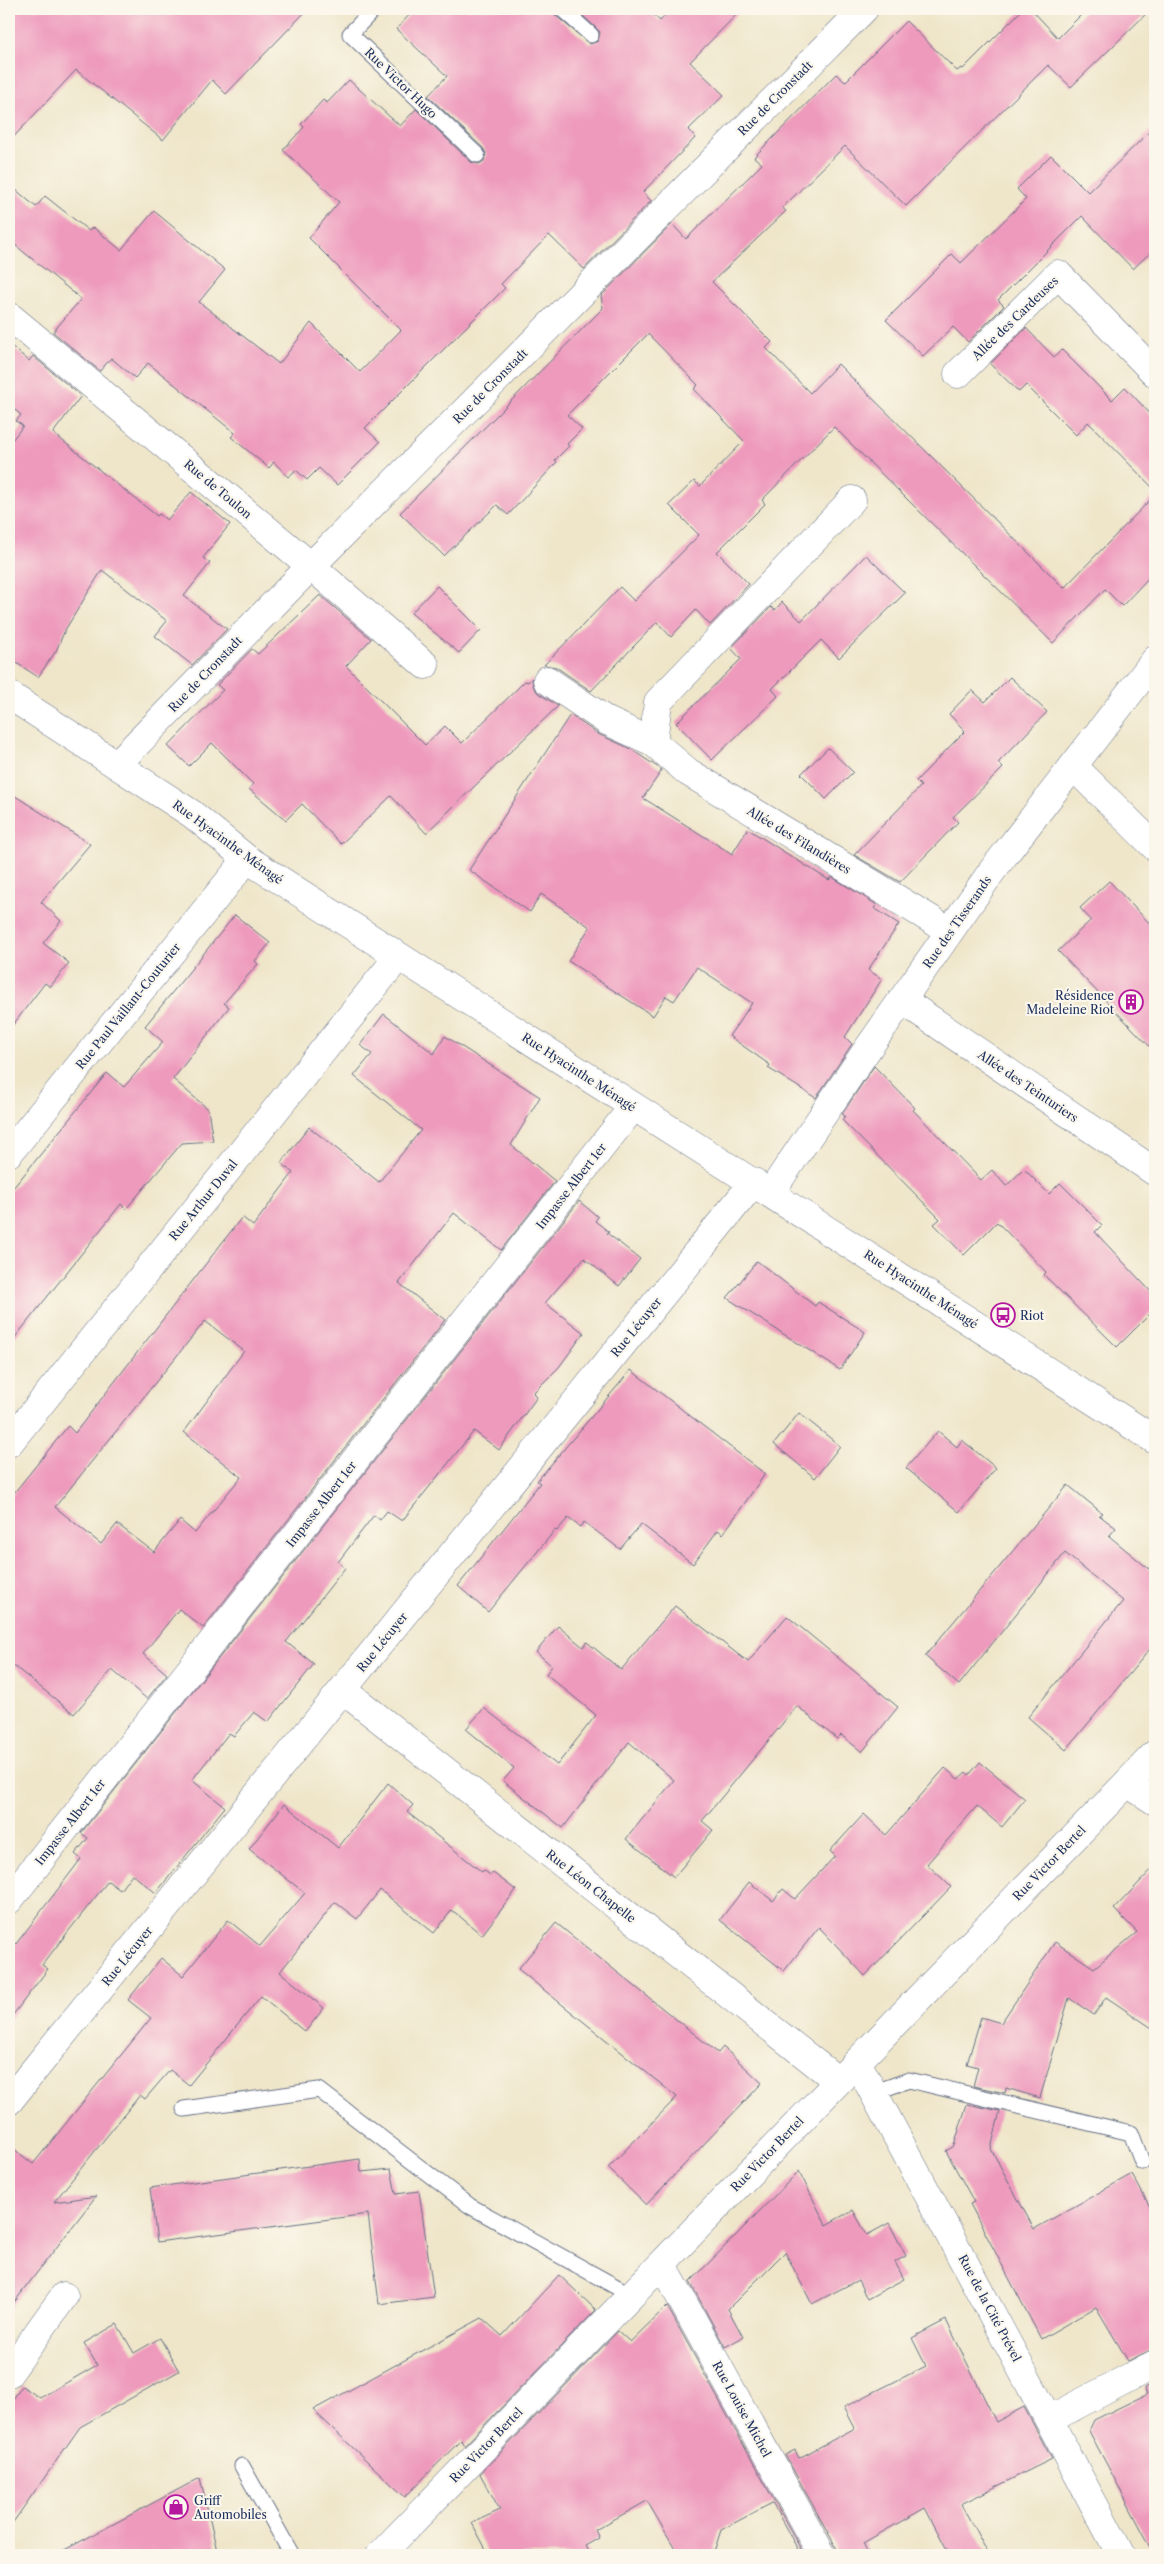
<svg xmlns="http://www.w3.org/2000/svg" width="1164" height="2564" font-family="'Libre Caslon Text',serif">
  <style>
    .building { fill: #ee9abc; fill-rule: evenodd }
    .lines { fill: none; stroke-linecap: round; stroke-linejoin: round }
    .lane-casing { stroke: #656f84; stroke-width: 17 }
    .street-casing { stroke: #656f84; stroke-width: 29 }
    .lane { stroke: #fff; stroke-width: 15 }
    .street { stroke: #fff; stroke-width: 28 }
    .labels { text-anchor: middle; dominant-baseline: central; stroke-width: 4; stroke-linejoin: round; paint-order: stroke }
    .street-label { font-size: 12px; fill: #1b2f5e; stroke: #fbf7ec }
    .poi-label { font-size: 12px; fill: #1b2f5e; stroke: #fbf7ec; text-anchor: start }
  </style>
  <rect width="100%" height="100%" fill="#fbf7ec"/>
  <filter id="ink" filterUnits="userSpaceOnUse"><feTurbulence type="fractalNoise" baseFrequency=".02" numOctaves="2"/><feDisplacementMap in="SourceGraphic" scale="10" xChannelSelector="R" yChannelSelector="G"/><feConvolveMatrix kernelMatrix="1 2 1 2 8 2 1 2 1" color-interpolation-filters="sRGB"/></filter>
  <filter id="wash" filterUnits="userSpaceOnUse"><feTurbulence type="fractalNoise" baseFrequency=".0096" numOctaves="4" result="noise"/><feDisplacementMap in="SourceGraphic" scale="20" xChannelSelector="R" yChannelSelector="G"/><feGaussianBlur stdDeviation="1.12" result="paint"/><feColorMatrix in="noise" values="0 0 0 0 0 0 0 0 0 0 0 0 0 0 0 0 0 1.4 0 .05"/><feComposite in="paint" operator="in"/></filter>
  <g filter="url(#wash)">
    <rect width="100%" height="100%" fill="#efe6ca"/>
    <g id="blocks">
      <path class="building" d="M18,9H308L226,94L212,80L163,140L76,70L9,142V19Z
        M415,9H553L556,16L590,44L598,41L600,32L576,9H647L660,21L671,9H742L690,62L724,95L688,130L696,137L643,192L651,201L584,269L549,235L501,284L505,288L365,428L380,442L337,485L319,468L307,480L296,470L288,477L274,462L269,468L231,437L235,433L148,363L135,378L111,358L100,371L53,332L81,299L9,240V184L36,207L45,196L89,231L93,227L121,250L154,211L225,270L199,302L279,364L311,323L360,372L401,330L309,238L339,202L283,150L304,127L301,124L323,100L327,103L349,80L400,126L416,109L471,162L479,164L484,161L486,153L483,148L428,96L447,76L396,29Z
        M1023,9H1031L1058,38L1087,9H1151L1071,87L1048,65L906,206L845,146L782,208L786,211L712,282L772,342L766,348L810,393L838,364L1064,588L1155,495V571L1122,606L1105,589L1053,643L834,427L762,500L765,504L717,552L749,584L710,625L696,610L671,637L657,622L591,691L556,667L544,665L620,587L634,601L699,535L669,505L694,481L700,486L744,441L694,389L698,385L648,334L567,415L582,429L567,444L569,446L555,460L557,462L508,515L497,505L444,556L400,513L603,308L601,296L672,224L686,239L762,164L754,157L836,74L845,82L906,21L957,71L961,68L963,69Z
        M1155,126V248L1133,269L1082,216L998,300L1004,306L968,342L953,327L923,356L886,320L952,254L961,263L1026,199L1017,189L1051,155L1088,192Z
        M1026,328L1054,357L1062,350L1112,400L1125,387L1155,419V490L1088,422L1076,435L1026,385L1019,392L990,364Z
        M9,344L29,361L33,356L81,396L53,433L157,516L159,514L167,520L191,492L230,524L203,558L210,563L184,596L227,629L192,665L155,636L167,621L102,570L65,630L56,651L38,677L9,658V444L23,426L16,421L21,415L9,405Z
        M866,555L905,593L839,658L821,640L772,689L778,696L712,760L676,723L741,659L731,648L771,607L775,610L782,602L801,621Z
        M437,586L481,630L459,653L411,613Z
        M320,595L371,639L346,666L425,745L445,726L462,743L525,681L528,682L532,678L533,686L538,693L558,706L426,833L391,796L341,844L302,804L286,820L249,789L253,784L212,743L189,766L168,746L223,690L217,685L252,649L258,654Z
        M1010,677L1047,712L998,763L1003,768L953,817L958,822L900,882L854,855L921,786L916,781L965,731L949,714L972,690L985,702Z
        M570,715L598,734L629,748L662,770L643,798L732,854L748,829L819,874L829,880L832,877L877,905L874,908L899,924L868,970L882,979L845,1037L852,1044L816,1098L768,1068L770,1065L729,1036L752,1003L723,984L697,967L674,1001L666,996L653,1016L568,961L590,927L541,894L530,912L469,870Z
        M828,748L853,772L826,799L801,774Z
        M9,792L90,844L41,902L61,921L43,943L69,963L50,987L45,983L9,1030Z
        M1109,881L1155,929V1052L1058,951L1091,920L1080,908Z
        M235,915L270,943L255,961L258,964L224,1003L229,1007L173,1079L208,1109L213,1141L182,1143L126,1209L121,1204L9,1345V1193L107,1073L124,1087L163,1042L145,1026Z
        M384,1014L434,1054L445,1036L540,1097L511,1145L555,1181L501,1250L454,1213L399,1283L445,1320L203,1628L179,1609L143,1654L167,1674L147,1699L112,1670L74,1714L9,1662V1499L68,1426L75,1433L242,1217L253,1226L293,1173L281,1163L309,1127L379,1182L421,1130L354,1076L372,1054L360,1045ZM205,1321L244,1351L184,1432L241,1477L195,1533L180,1520L154,1552L117,1524L101,1544L55,1507Z
        M874,1066L915,1108L913,1110L981,1180L992,1170L1006,1186L1024,1169L1049,1194L1060,1183L1102,1225L1095,1232L1155,1296V1309L1117,1347L1044,1275L1046,1272L997,1222L964,1255L934,1224L940,1219L842,1120L845,1116L842,1114Z
        M579,1201L598,1217L595,1221L609,1232L607,1233L640,1259L619,1286L584,1258L545,1303L584,1333L559,1367L533,1393L537,1397L499,1450L474,1431L402,1521L387,1511L380,1520L374,1515L338,1562L345,1568L286,1642L314,1664L268,1722L254,1712L234,1736L229,1733L192,1780L225,1807L156,1893L132,1874L120,1890L108,1881L42,1965L48,1969L9,2020V1939L16,1944L81,1859L75,1854L88,1838L81,1833Z
        M757,1261L815,1306L818,1302L865,1332L840,1370L727,1298Z
        M631,1370L765,1474L723,1534L718,1530L693,1564L641,1524L620,1549L584,1522L580,1527L568,1518L557,1531L555,1530L488,1612L458,1586L540,1483L537,1481Z
        M799,1413L840,1446L815,1478L774,1444Z
        M938,1431L957,1447L962,1440L996,1468L959,1512L906,1468Z
        M1068,1485L1102,1513L1099,1515L1116,1528L1109,1536L1149,1569L1155,1560V1643L1066,1750L1028,1717L1123,1601L1065,1553L959,1685L925,1656Z
        M675,1606L748,1662L787,1616L898,1707L862,1752L841,1735L837,1739L797,1706L702,1821L713,1830L674,1877L626,1839L674,1780L629,1742L563,1828L503,1781L514,1768L466,1729L484,1708L557,1765L596,1715L546,1674L552,1666L536,1652L558,1626L583,1647L587,1642L621,1670Z
        M980,1762L1025,1799L1002,1827L977,1806L927,1864L951,1887L865,1976L819,1927L784,1971L720,1920L749,1882L773,1901L783,1889L795,1899L835,1856L830,1851L864,1814L886,1835L945,1768L958,1779L966,1772L969,1775Z
        M388,1783L413,1805L407,1812L482,1872L484,1870L490,1875L493,1873L516,1890L482,1935L452,1910L434,1933L380,1890L357,1919L335,1902L280,1972L324,2008L305,2032L261,1996L189,2085L170,2070L145,2099L140,2095L54,2202L96,2196L9,2309V2145L33,2164L151,2018L128,2000L161,1958L183,1976L228,1920L260,1946L305,1893L249,1849L284,1804L338,1848Z
        M1155,1866V2030L1106,1997L1094,2015L1069,1998L1040,2098L1006,2088L1005,2093L973,2086L978,2067L967,2064L981,2017L1001,2023L1055,1942L1094,1968L1137,1932L1114,1909Z
        M556,1923L718,2053L723,2047L762,2083L646,2205L608,2168L677,2097L518,1969Z
        M967,2104L1000,2111L991,2149L1034,2229L1132,2174L1155,2216V2348L1128,2361L1096,2307L1041,2339L970,2204L974,2202L946,2151L954,2146Z
        M360,2159L361,2172L391,2169L396,2194L419,2191L434,2297L379,2304L368,2214L157,2242L150,2188Z
        M799,2171L826,2225L853,2210L867,2235L889,2223L906,2256L895,2262L904,2279L867,2299L858,2280L812,2304L785,2252L728,2309L743,2337L725,2347L690,2282Z
        M559,2275L596,2310L464,2446L461,2440L405,2497L313,2410L482,2318L502,2336Z
        M667,2306L804,2555H801L772,2503L721,2530L713,2555H679L647,2501L595,2530L599,2538L585,2546L591,2555H489L472,2523L500,2510L480,2474L618,2331L630,2342Z
        M946,2320L996,2422L1024,2407L1052,2459L961,2504L989,2555H950L925,2508L863,2543L869,2555H838L836,2547L785,2455L795,2450L799,2458L855,2428L844,2407L926,2366L912,2338Z
        M117,2324L134,2353L160,2338L179,2371L80,2427L9,2528V2405L22,2386L40,2398L97,2365L84,2343Z
        M1155,2382V2555L1089,2431L1094,2420L1147,2394L1144,2388Z
        M200,2478L218,2555H55Z"/>
    </g>
  </g>
  <g filter="url(#ink)">
    <use href="#blocks" fill-opacity="0" stroke="#656f84" stroke-width="1"/>
    <g class="lines">
      <g class="lane-casing">
        <path id="lane" d="M374,9L350,34L477,155
          M562,9L591,35
          M875,2092L909,2080L1131,2133L1142,2162
          M184,2109L319,2090L470,2206L631,2295
          M242,2466L292,2555"/>
      </g>
      <g class="street-casing">
        <path id="street" d="M9,316L311,566L425,665
          M958,374L1058,274L1155,373
          M852,500L658,702L653,742L688,772L950,931
          M547,680L607,721L653,742
          M9,695L192,814L247,859L1155,1440
          M117,764L311,566L864,9
          M1073,766L1155,847
          M902,1000L1155,1172
          M9,1153L247,859
          M771,1192L862,1057L992,871L1155,660
          M9,1443L398,957
          M343,1690L838,2081
          M1127,1783L1155,1801
          M9,1900L633,1107
          M857,2062L1121,2555
          M9,2101L754,1182
          M662,2264L822,2555
          M9,2373L64,2296
          M1050,2419L1155,2364
          M380,2555L1155,1754"/>
      </g>
      <use href="#lane" class="lane"/>
      <use href="#street" class="street"/>
    </g>
  </g>
  <defs>
    <g id="building-ring" transform="scale(1.25)"><circle r="9.5" fill="#fbf7ec" stroke="#b5179e" stroke-width="1.5"/><path d="M-4-6H4V6H1V3H-1V6H-4ZM-2.5-4.3h1.7v1.8h-1.7ZM.8-4.3h1.7v1.8H.8ZM-2.5-1h1.7V.8h-1.7ZM.8-1h1.7V.8H.8Z" fill="#b5179e"/></g>
    <g id="bus-ring" transform="scale(1.25)"><circle r="9.5" fill="#fbf7ec" stroke="#b5179e" stroke-width="1.5"/><path d="M-5-6H5V4H4V6H2V4H-2V6H-4V4H-5ZM-3.5-4V0h7V-4ZM-3.5 1.2v1.5H-2V1.2ZM2 1.2v1.5H3.5V1.2Z" fill="#b5179e"/></g>
    <g id="shop-ring" transform="scale(1.25)"><circle r="9.5" fill="#fbf7ec" stroke="#b5179e" stroke-width="1.5"/><path d="M-5-2.5h2.3a2.7 3.5 0 0 1 5.4 0H5L5.5 6h-11ZM-1.5-2.5h3a1.5 2.3 0 0 0-3 0Z" fill="#b5179e"/></g>
  </defs>
  <g fill-rule="evenodd">
    <use href="#building-ring" x="1131" y="1002"/>
    <use href="#bus-ring" x="1003" y="1315"/>
    <use href="#shop-ring" x="176" y="2507"/>
  </g>
  <g class="labels">
    <g class="street-label">
      <text transform="translate(401 83) rotate(44)">Rue Victor Hugo</text>
      <text transform="translate(775 98) rotate(-45)">Rue de Cronstadt</text>
      <text transform="translate(1015 318) rotate(-44)">Allée des Cardeuses</text>
      <text transform="translate(490 386) rotate(-45)">Rue de Cronstadt</text>
      <text transform="translate(218 489) rotate(40)">Rue de Toulon</text>
      <text transform="translate(205 674) rotate(-46)">Rue de Cronstadt</text>
      <text transform="translate(799 840) rotate(31)">Allée des Filandières</text>
      <text transform="translate(228 842) rotate(36)">Rue Hyacinthe Ménagé</text>
      <text transform="translate(957 922) rotate(-55)">Rue des Tisserands</text>
      <text transform="translate(128 1006) rotate(-51)">Rue Paul Vaillant-Couturier</text>
      <text transform="translate(579 1072) rotate(33)">Rue Hyacinthe Ménagé</text>
      <text transform="translate(1028 1086) rotate(34)">Allée des Teinturiers</text>
      <text transform="translate(571 1186) rotate(-52)">Impasse Albert 1er</text>
      <text transform="translate(203 1200) rotate(-51)">Rue Arthur Duval</text>
      <text transform="translate(921 1289) rotate(33)">Rue Hyacinthe Ménagé</text>
      <text transform="translate(636 1327) rotate(-51)">Rue Lécuyer</text>
      <text transform="translate(321 1504) rotate(-52)">Impasse Albert 1er</text>
      <text transform="translate(382 1642) rotate(-51)">Rue Lécuyer</text>
      <text transform="translate(70 1822) rotate(-52)">Impasse Albert 1er</text>
      <text transform="translate(1049 1863) rotate(-46)">Rue Victor Bertel</text>
      <text transform="translate(591 1886) rotate(38)">Rue Léon Chapelle</text>
      <text transform="translate(127 1956) rotate(-51)">Rue Lécuyer</text>
      <text transform="translate(767 2154) rotate(-46)">Rue Victor Bertel</text>
      <text transform="translate(990 2308) rotate(62)">Rue de la Cité Prével</text>
      <text transform="translate(742 2409) rotate(61)">Rue Louise Michel</text>
      <text transform="translate(486 2445) rotate(-46)">Rue Victor Bertel</text>
    </g>
    <g class="poi-label">
      <text x="1114" y="995" text-anchor="end">Résidence<tspan x="1114" dy="14">Madeleine Riot</tspan></text>
      <text x="1020" y="1315">Riot</text>
      <text x="194" y="2500">Griff<tspan x="194" dy="14">Automobiles</tspan></text>
    </g>
  </g>
  <rect width="1164" height="2564" fill="none" stroke="#fbf7ec" stroke-width="30"/>
</svg>
